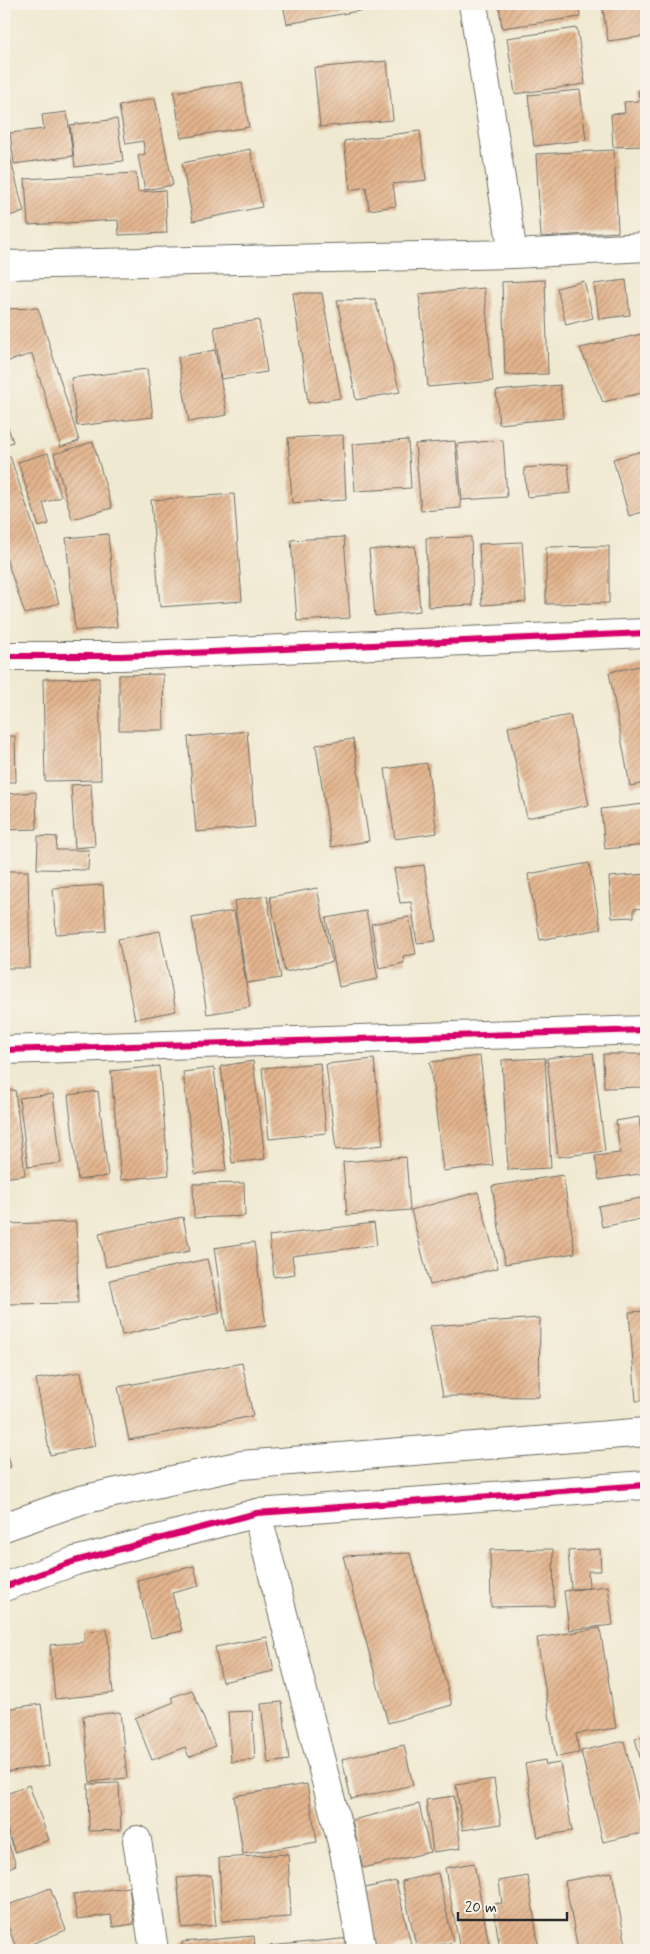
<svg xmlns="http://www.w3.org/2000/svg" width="650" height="1954" font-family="Mynerve,sans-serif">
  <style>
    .building { fill: url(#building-hatch) }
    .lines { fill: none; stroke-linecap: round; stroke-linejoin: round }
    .minor-casing { stroke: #706e65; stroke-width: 30 }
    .minor { stroke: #fff; stroke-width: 28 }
    .cycleway-casing { stroke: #f7f3e8; stroke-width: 9 }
    .cycleway { stroke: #d6006c; stroke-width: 6 }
  </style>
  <defs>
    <pattern id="building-hatch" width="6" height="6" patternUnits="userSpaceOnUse" patternTransform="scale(1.25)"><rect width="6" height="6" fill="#e4b58e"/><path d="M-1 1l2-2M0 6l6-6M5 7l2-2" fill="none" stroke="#b99374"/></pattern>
  </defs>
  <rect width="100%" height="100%" fill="#f7f3e8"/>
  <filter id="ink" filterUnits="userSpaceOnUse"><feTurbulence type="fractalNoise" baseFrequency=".02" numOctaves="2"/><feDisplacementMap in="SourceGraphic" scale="10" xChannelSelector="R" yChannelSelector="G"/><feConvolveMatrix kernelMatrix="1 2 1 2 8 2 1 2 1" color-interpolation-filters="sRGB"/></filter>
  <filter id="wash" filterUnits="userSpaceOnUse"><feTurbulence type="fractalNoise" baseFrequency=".0096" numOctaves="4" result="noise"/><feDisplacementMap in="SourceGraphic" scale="20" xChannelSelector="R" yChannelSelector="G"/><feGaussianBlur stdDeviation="1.12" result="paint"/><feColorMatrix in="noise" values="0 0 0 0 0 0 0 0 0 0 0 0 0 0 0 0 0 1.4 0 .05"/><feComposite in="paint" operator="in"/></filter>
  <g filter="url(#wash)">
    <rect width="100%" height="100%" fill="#f0e9d2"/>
    <g id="blocks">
      <path class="building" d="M283,4H379L380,7L287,24Z
        M499,4H579L580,17L502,28Z
        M602,4H646V36L608,41Z
        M577,28L585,84L515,94L507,38Z
        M387,61L393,120L320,127L314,68Z
        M242,82L249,127L181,138L174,92Z
        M580,90L586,140L534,146L528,95Z
        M638,90H646V146L613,147L611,114L625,113L624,102L639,101Z
        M155,98L173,185L145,190L138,156L145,154L143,141L126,144L119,106Z
        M67,112L73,156L14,164L10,133L44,129L42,115Z
        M117,119L123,161L75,167L70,125Z
        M420,131L426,180L393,184L396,206L369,210L366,187L350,190L344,141Z
        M4,133L24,212L4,217Z
        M250,149L262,207L193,221L182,163Z
        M614,150L618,232L541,237L536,154Z
        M136,173L138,192L165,190L167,233L119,235L118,220L28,225L25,179Z
        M545,280L548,374L505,375L502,282Z
        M626,280L630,315L599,319L594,284Z
        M584,281L593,318L566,325L557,288Z
        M484,288L493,381L428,387L419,294Z
        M293,293H322L341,398L308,403Z
        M375,299L400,392L356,400L337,300Z
        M38,308L79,441L61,447L32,354L5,362L4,357V309Z
        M259,320L267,372L221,379L214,327Z
        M646,333V392L603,402L580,348Z
        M215,350L227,415L189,422L178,357Z
        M147,369L153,417L77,426L71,378Z
        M560,385L563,418L499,424L496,391Z
        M4,415L13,442L4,445Z
        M343,435L346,500L292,503L288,438Z
        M408,440L411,488L355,491L352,444Z
        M503,440L507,497L462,500L457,444Z
        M455,441L461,508L421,511L415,444Z
        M93,442L112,508L72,519L54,454Z
        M646,450V511L629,516L613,459Z
        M48,453L61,497L43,503L49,524L39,527L18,462Z
        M10,456L59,603L25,614L4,552V458Z
        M568,464L571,493L527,497L524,468Z
        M234,494L242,601L160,607L151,500Z
        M108,534L117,627L75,631L66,538Z
        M344,537L350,618L297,621L291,540Z
        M471,537L473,605L428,607L426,538Z
        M522,542L526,602L482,605L479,544Z
        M415,546L420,611L375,616L369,550Z
        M609,546V603L546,604V547Z
        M645,665L646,783L630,786L609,672Z
        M163,674L164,730H119V675Z
        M99,678L101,780L45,781L43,679Z
        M570,715L589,805L527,818L508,727Z
        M247,731L255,827L196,832L188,737Z
        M4,736H15L16,782H4Z
        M353,739L369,841L331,847L316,745Z
        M427,763L437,833L395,839L385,769Z
        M91,784L95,846L75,848L71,785Z
        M36,792L37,829L4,830V794Z
        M644,804L646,845L605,849L601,809Z
        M38,836L57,837L56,850H89L88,870L37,869Z
        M589,863L601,929L540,940L528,874Z
        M424,865L436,941L417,943L411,902L400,903L394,869Z
        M4,871H28L30,968H4Z
        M646,874V908L634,909V917L612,918L609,877Z
        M103,885L106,931L56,934L53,888Z
        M317,888L332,962L285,972L270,897Z
        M267,896L281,978L247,983L234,901Z
        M234,911L250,1007L207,1014L192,918Z
        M366,911L378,979L339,987L326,918Z
        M409,917L416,954L403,956L404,963L379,968L371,924Z
        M160,931L176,1011L135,1019L118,939Z
        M593,1053L605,1151L558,1157L547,1058Z
        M603,1054H646V1087L604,1088Z
        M480,1056L493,1165L443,1171L430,1062Z
        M545,1058L551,1168L508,1170L502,1060Z
        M374,1059L383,1145L336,1150L326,1064Z
        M253,1061L265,1159L232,1163L221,1066Z
        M320,1063L326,1133L269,1139L262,1068Z
        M159,1066L169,1175L121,1180L111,1071Z
        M214,1068L226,1170L195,1174L183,1072Z
        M15,1090L25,1175L4,1178V1091Z
        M98,1091L108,1176L78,1180L68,1095Z
        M53,1094L61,1163L28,1167L19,1098Z
        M639,1117L646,1173L599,1180L595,1156L620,1153L616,1121Z
        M406,1157L410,1210L347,1215L343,1162Z
        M563,1175L575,1253L505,1264L492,1186Z
        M244,1183L245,1216L194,1218L193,1184Z
        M478,1192L498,1268L430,1285L411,1210Z
        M646,1197V1218L602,1227L598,1206Z
        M183,1217L190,1251L106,1267L99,1233Z
        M76,1222L78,1303L4,1304V1224Z
        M374,1223L377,1245L292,1256L295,1274L274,1277L269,1236Z
        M254,1242L266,1326L226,1331L214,1248Z
        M207,1259L220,1313L122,1335L110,1280Z
        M646,1311V1400L636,1401L629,1312Z
        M540,1318L539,1397L443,1396L430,1326Z
        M242,1363L253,1416L129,1440L118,1387Z
        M81,1372L95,1446L50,1455L36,1379Z
        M4,1441L11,1467L4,1469Z
        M553,1549L554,1606L491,1607L490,1550Z
        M600,1549L601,1571H588L589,1588L571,1589L568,1551Z
        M410,1553L452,1705L388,1723L343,1556Z
        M194,1566L199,1586L172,1593L182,1631L151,1638L137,1580Z
        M608,1586L613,1625L569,1630L564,1591Z
        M600,1628L616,1728L576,1734L579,1753L556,1757L537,1638Z
        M107,1629L113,1693L55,1699L50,1645L84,1642V1632Z
        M267,1637L274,1671L222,1682L215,1647Z
        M192,1690L215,1746L189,1757L185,1747L152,1760L135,1718L174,1702L172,1697Z
        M282,1702L289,1760L268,1763L261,1704Z
        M41,1704L49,1766L4,1772V1709Z
        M252,1711L255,1760L231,1762L228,1712Z
        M120,1712L127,1778L90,1782L83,1716Z
        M646,1736V1781L635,1738Z
        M624,1741L646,1832L603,1842L581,1751Z
        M404,1745L413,1785L351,1799L342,1759Z
        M545,1760L546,1765L560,1763L572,1831L538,1837L525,1764Z
        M494,1779L501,1824L463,1830L456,1785Z
        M119,1783L121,1830L89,1831L88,1784Z
        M307,1784L317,1842L243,1854L234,1796Z
        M29,1785L49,1840L15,1852L4,1821V1795Z
        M454,1796L461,1848L433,1852L426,1800Z
        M419,1804L430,1852L363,1868L352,1820Z
        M4,1831L16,1865L4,1870Z
        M288,1854L291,1917L222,1921L219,1858Z
        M474,1863L490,1950H460L445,1868Z
        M612,1872L627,1950H578L565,1881Z
        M438,1873L453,1942L417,1950L402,1881Z
        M211,1875L216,1925L182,1928L177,1878Z
        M528,1876L539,1950H500L493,1904L502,1903L499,1881Z
        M396,1881L411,1944L383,1950H375L361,1889Z
        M129,1887L134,1924L113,1927L111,1915L77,1919L73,1894Z
        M50,1888L66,1930L17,1950L4,1916V1907Z
        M254,1936L255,1950H182V1942Z
        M351,1938L352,1950H259V1947Z"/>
    </g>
  </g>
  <g filter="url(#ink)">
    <use href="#blocks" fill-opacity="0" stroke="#706e65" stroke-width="1"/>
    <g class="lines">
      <g class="minor-casing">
        <path id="minor" d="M473,4L513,254
          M4,265L513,254L646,247
          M4,656H122L646,633
          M4,1050L646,1030
          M257,1513L344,1851L362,1950
          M4,1527L81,1500L242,1465L646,1432
          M4,1587L75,1561L257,1513L646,1485
          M137,1840L154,1950"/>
      </g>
      <use href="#minor" class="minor"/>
      <g class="cycleway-casing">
        <path id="cycleway" d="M4,656H122L646,633
          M4,1050L646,1030
          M4,1587L75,1561L257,1513L646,1485"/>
      </g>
      <use href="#cycleway" class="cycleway"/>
    </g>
  </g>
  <rect width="650" height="1954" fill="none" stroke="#f7f3e8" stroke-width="20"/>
  <path d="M458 1912v8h109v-8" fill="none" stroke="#2b2b2b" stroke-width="2.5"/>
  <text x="465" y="1912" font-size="15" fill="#2b2b2b" stroke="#f7f3e8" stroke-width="4" paint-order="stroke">20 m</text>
</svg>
